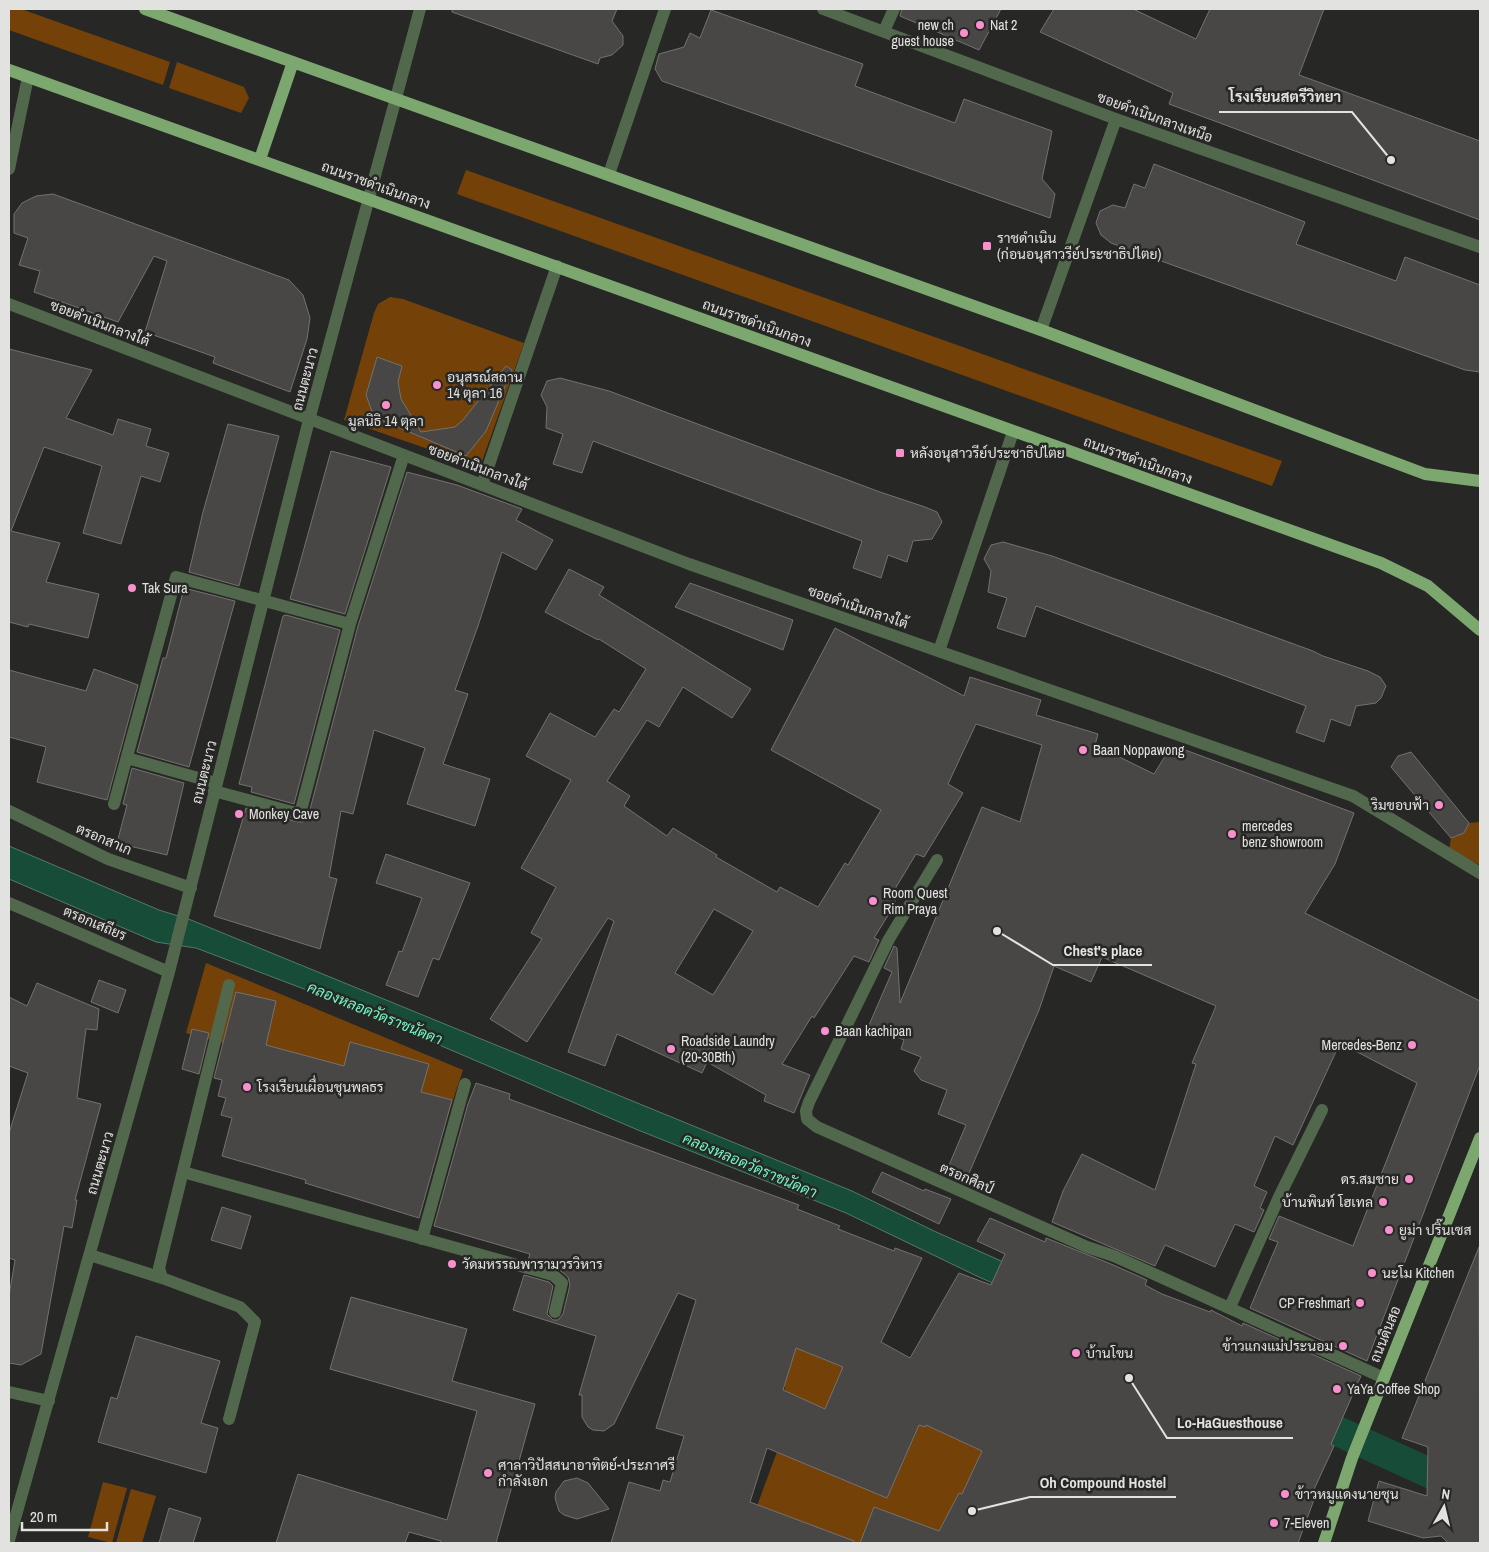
<svg xmlns="http://www.w3.org/2000/svg" width="1489" height="1552" font-family="'Archivo Narrow',Sarabun,sans-serif">
  <style>
    .green { fill: #744209 }
    .water { fill: #174c38; stroke: #54796a }
    .lines { fill: none; stroke-linecap: round; stroke-linejoin: round }
    .canal { stroke: #174c38; stroke-width: 30 }
    .building { fill: #494745; stroke: #73726f; fill-rule: evenodd }
    .minor { stroke: #52684d; stroke-width: 12 }
    .major { stroke: #7ca870; stroke-width: 12 }
    .poi-dot { fill: #f790cd; stroke: #272725; stroke-width: 2 }
    .labels { text-anchor: middle; dominant-baseline: central; stroke-width: 5; stroke-linejoin: round; paint-order: stroke }
    .poi-label { font-size: 14px; fill: #e2e2e0; stroke: #272725; text-anchor: start }
    .street-label { font-size: 14px; fill: #e2e2e0; stroke: #272725 }
    .water-label { font-size: 15px; font-style: italic; fill: #72f6c2; stroke: #272725 }
    .leader { fill: none; stroke: #e2e2e0; stroke-width: 2 }
    .callout-dot { fill: #e2e2e0; stroke: #272725; stroke-width: 2 }
    .callout-label { font-size: 15px; text-anchor: middle; font-weight: bold; fill: #e2e2e0; stroke: #272725; stroke-width: 5; stroke-linejoin: round; paint-order: stroke }
  </style>
  <rect width="100%" height="100%" fill="#272725"/>
  <path class="green" d="M9,9H21L170,62L163,85L9,30Z
    M177,62L244,87L249,98L241,113L169,88Z
    M466,170L1282,461L1272,486L457,194Z
    M390,297L403,299L524,343L480,467L344,420L374,313L378,304Z
    M1480,822V865L1449,850L1451,838L1464,833L1469,823Z
    M206,963L463,1070L433,1160L315,1068L186,1033Z
    M789,1330L855,1358L1008,1431L954,1543H820L754,1514L781,1441Z
    M103,1482L127,1488L112,1543L88,1537Z
    M131,1489L156,1496L142,1543H116Z"/>
  <path class="water" d="M9,846L159,910L191,920L852,1191L934,1231L1341,1413L1160,1357L979,1277L846,1213L638,1130L341,1003L196,948L156,942L9,879Z"/>
  <g class="lines">
    <path class="canal" d="M1300,1414L1480,1496"/>
  </g>
  <path class="building" d="M452,9H617L612,21L623,36V45L612,55L600,58L598,64L452,12Z
    M902,9H1001L979,50L900,16Z
    M1054,9H1133L1196,39L1210,9H1324L1299,75L1480,141V220L1169,104L1173,93L1040,32Z
    M711,10L863,64L855,86L955,123L964,99L1052,131L1042,179L1055,194L1050,218L662,81L655,69L659,54L684,47L690,33L700,38Z
    M1154,164L1305,222L1296,244L1396,281L1405,257L1480,285V372L1465,370L1111,243L1101,235L1096,223L1100,211L1113,205L1125,208L1134,184L1145,188Z
    M53,194L289,280L303,295L310,318L307,339L290,392L213,363L215,357L145,332L167,261L154,256L118,322L34,292L40,271L19,265L28,238L14,233V214L22,203L36,196Z
    M9,349L92,370L66,418L113,435L118,419L151,429L146,446L169,453L160,482L141,476L121,544L83,533L102,466L44,447L11,531L60,543L46,582L99,594L88,638L29,624L28,627L9,622Z
    M377,357L402,366L398,382L401,399L421,432L455,427L463,420L506,366L512,370L486,431L466,456L374,417L366,395Z
    M560,378L609,391L880,492L925,507L937,512L942,522L932,539L913,541L907,562L888,555L881,578L853,568L862,541L593,441L582,473L553,464L563,434L546,428L547,407L541,395L547,381Z
    M228,424L279,436L239,586L189,572L203,512Z
    M331,451L391,467L345,614L290,599Z
    M407,472L457,485L522,509L516,520L553,540L536,570L502,552L478,626L455,690L468,694L443,764L490,779L475,826L407,804L425,748L374,730L353,814L341,811L329,877L337,879L320,949L214,916L246,808L298,822H303L308,817L358,626Z
    M1003,542L1052,556L1313,651L1323,656L1368,671L1380,677L1386,686L1381,698L1376,703L1356,706L1350,726L1331,719L1324,742L1296,732L1306,706L1036,606L1025,637L997,628L1007,598L988,592L991,571L984,559L991,545Z
    M569,569L604,587L599,595L751,689L732,718L683,687L659,727L647,720L607,781L630,796L624,806L667,836L673,828L717,855L716,857L777,892L780,887L818,907L845,863L848,865L881,810L771,750L835,628L964,696L970,677L1041,700L1036,715L1098,734L1095,745L1154,774L1172,745L1354,813L1335,864L1305,913L1480,1001V1065L1367,1361L1250,1308L1278,1242L1269,1239L1279,1216L1353,1246L1417,1083L1340,1043L1293,1145L1275,1136L1254,1186L1267,1192L1260,1208L1264,1210L1254,1232L1235,1224L1215,1267L1165,1245L1155,1266L1052,1222L1063,1191L1082,1154L1155,1190L1196,1064L1192,1063L1216,1006L1102,957L1091,982L1054,966L1039,1010L967,1178L947,1170L966,1125L938,1114L947,1090L921,1080L914,1071L921,1057L901,1049L904,1040L869,1025L892,972L884,968L894,946L897,948L900,1003L982,807L1020,822L1042,745L976,724L948,784L963,793L924,857L916,854L895,889V904L874,938L879,940L869,962L854,956L814,1018L812,1016L782,1064L810,1075L794,1113L764,1101L766,1095L707,1062L702,1073L617,1034L605,1066L568,1052L614,921L608,918L527,1042L490,1019L542,939L531,933L556,887L521,868L571,780L526,756L550,713L595,737L614,709L619,712L646,669L599,639L598,640L545,612ZM714,909L753,931L713,995L675,973Z
    M690,583L793,620L783,650L675,607Z
    M184,588L235,601L189,767L137,752L163,658H166Z
    M286,615L340,630L294,804L251,792L252,787L239,784L283,616Z
    M94,669L138,685L107,800L37,782L46,747L9,737V670L86,691Z
    M1411,752L1469,823L1464,833L1451,838L1391,767L1398,756Z
    M132,768L184,783L167,855L117,843L127,805L123,804Z
    M386,854L470,883L439,960L433,958L418,997L386,985L399,951L402,952L422,898L376,883Z
    M99,980L126,990L118,1013L91,1002Z
    M37,983L99,1009L97,1030L86,1029L77,1098L101,1104L75,1200H77L72,1228L64,1226L41,1354L21,1365L9,1363V1296L15,1260L9,1258V1133L28,1073L9,1066V997L27,1006Z
    M236,992L276,1001L266,1045L344,1066L350,1042L429,1064L421,1092L452,1100L419,1218L305,1183L306,1180L222,1156L232,1118L221,1115L226,1098L218,1096L222,1080L214,1078Z
    M192,1029L209,1033L199,1074L182,1069Z
    M476,1083L510,1094L509,1099L799,1205L797,1209L840,1226L838,1229L894,1251L895,1248L922,1258L881,1342L910,1358L959,1273L991,1285L1005,1254L977,1241L990,1218L1045,1242L1046,1238L1111,1264L1147,1280L1145,1285L1162,1294L1210,1312L1211,1310L1242,1326L1243,1323L1361,1376L1331,1444L1334,1446L1311,1496L1315,1497L1298,1543H860L874,1507L939,1531L959,1493L962,1494L982,1451L926,1425L925,1427L919,1425L887,1498L767,1448L750,1502L854,1541L853,1543H611L629,1482L660,1491L663,1480L670,1482L684,1436L656,1428L696,1300L678,1293L614,1424L604,1431L593,1430L588,1427L582,1417V1395H579L596,1336L513,1310L524,1275L549,1282L553,1286L547,1314L553,1320H558L563,1314L570,1285L568,1277L556,1267L528,1260L530,1254L434,1226L468,1104ZM796,1348L843,1367L825,1409L783,1390Z
    M882,1172L924,1191L925,1189L951,1199L939,1224L872,1192Z
    M222,1207L251,1216L241,1249L211,1240Z
    M1479,1247L1480,1543H1448L1441,1536L1423,1538L1368,1521L1379,1481L1427,1496L1428,1447L1402,1438Z
    M351,1297L467,1329L452,1381L535,1404L496,1543H440L441,1541L409,1532L405,1543H276L298,1474L447,1520L477,1411L330,1369Z
    M136,1336L220,1361L201,1423L218,1428L206,1473L98,1442L111,1397L117,1399Z
    M577,1478L588,1483L609,1509L577,1519L564,1515L559,1511L555,1498L556,1492L564,1481Z
    M169,1508L201,1518L193,1543H159Z"/>
  <g class="lines">
    <path class="minor" d="M823,9L1116,119L1480,247
      M884,31L894,9
      M9,169L28,77
      M609,174L665,9
      M9,304L689,564L1353,796L1480,873
      M1041,330L1116,119
      M482,485L557,266
      M939,651L1013,432
      M127,758L216,783
      M214,791L300,814L350,624L404,455
      M114,804L176,577L350,624
      M9,811L108,859L191,888
      M937,860L889,939L809,1102L806,1111L807,1119L817,1127L1087,1247L1114,1256L1384,1378
      M9,903L169,972
      M183,1172L553,1275L562,1283L555,1312
      M422,1239L465,1084
      M90,1255L162,1278
      M1230,1307L1279,1197L1322,1110
      M9,1392L49,1401
      M229,1419L255,1322L240,1307L162,1278L159,1268L229,985
      M9,1540L169,972L309,420L420,9"/>
    <path class="major" d="M145,9L1041,330L1425,474L1480,481
      M9,70L1381,563L1428,586L1480,630
      M260,159L293,62
      M1324,1543L1352,1458L1480,1138"/>
  </g>
  <g class="poi-dot">
    <circle cx="980" cy="25" r="5"/>
    <circle cx="964" cy="33" r="5"/>
    <rect x="982" y="241" width="10" height="10" rx="2.5"/>
    <circle cx="437" cy="385" r="5"/>
    <circle cx="386" cy="405" r="5"/>
    <rect x="895" y="448" width="10" height="10" rx="2.5"/>
    <circle cx="132" cy="588" r="5"/>
    <circle cx="1083" cy="750" r="5"/>
    <circle cx="1439" cy="805" r="5"/>
    <circle cx="239" cy="814" r="5"/>
    <circle cx="1232" cy="834" r="5"/>
    <circle cx="873" cy="901" r="5"/>
    <circle cx="825" cy="1031" r="5"/>
    <circle cx="1412" cy="1045" r="5"/>
    <circle cx="671" cy="1049" r="5"/>
    <circle cx="247" cy="1087" r="5"/>
    <circle cx="1409" cy="1179" r="5"/>
    <circle cx="1383" cy="1202" r="5"/>
    <circle cx="1389" cy="1230" r="5"/>
    <circle cx="452" cy="1264" r="5"/>
    <circle cx="1372" cy="1273" r="5"/>
    <circle cx="1360" cy="1303" r="5"/>
    <circle cx="1343" cy="1346" r="5"/>
    <circle cx="1076" cy="1353" r="5"/>
    <circle cx="1337" cy="1389" r="5"/>
    <circle cx="488" cy="1473" r="5"/>
    <circle cx="1285" cy="1494" r="5"/>
    <circle cx="1274" cy="1523" r="5"/>
  </g>
  <g class="labels">
    <g class="poi-label">
      <text x="954" y="25" text-anchor="end">new ch<tspan x="954" dy="16">guest house</tspan></text>
      <text x="990" y="25">Nat 2</text>
      <text x="997" y="238">ราชดำเนิน<tspan x="997" dy="16">(ก่อนอนุสาวรีย์ประชาธิปไตย)</tspan></text>
      <text x="447" y="377">อนุสรณ์สถาน<tspan x="447" dy="16">14 ตุลา 16</tspan></text>
      <text x="386" y="421" text-anchor="middle">มูลนิธิ 14 ตุลา</text>
      <text x="910" y="453">หลังอนุสาวรีย์ประชาธิปไตย</text>
      <text x="142" y="588">Tak Sura</text>
      <text x="1093" y="750">Baan Noppawong</text>
      <text x="1429" y="805" text-anchor="end">ริมขอบฟ้า</text>
      <text x="249" y="814">Monkey Cave</text>
      <text x="1242" y="826">mercedes<tspan x="1242" dy="16">benz showroom</tspan></text>
      <text x="883" y="893">Room Quest<tspan x="883" dy="16">Rim Praya</tspan></text>
      <text x="835" y="1031">Baan kachipan</text>
      <text x="681" y="1041">Roadside Laundry<tspan x="681" dy="16">(20-30Bth)</tspan></text>
      <text x="1402" y="1045" text-anchor="end">Mercedes-Benz</text>
      <text x="257" y="1087">โรงเรียนเผื่อนชุนพลธร</text>
      <text x="1399" y="1179" text-anchor="end">ดร.สมชาย</text>
      <text x="1373" y="1202" text-anchor="end">บ้านพินท์ โฮเทล</text>
      <text x="1399" y="1230">ยูม่า ปริ๊นเซส</text>
      <text x="462" y="1264">วัดมหรรณพารามวรวิหาร</text>
      <text x="1382" y="1273">นะโม Kitchen</text>
      <text x="1350" y="1303" text-anchor="end">CP Freshmart</text>
      <text x="1333" y="1346" text-anchor="end">ข้าวแกงแม่ประนอม</text>
      <text x="1086" y="1353">บ้านโขน</text>
      <text x="1347" y="1389">YaYa Coffee Shop</text>
      <text x="498" y="1465">ศาลาวิปัสสนาอาทิตย์-ประภาศรี<tspan x="498" dy="16">กำลังเอก</tspan></text>
      <text x="1295" y="1494">ข้าวหมูแดงนายชุน</text>
      <text x="1284" y="1523">7-Eleven</text>
    </g>
    <g class="street-label">
      <text transform="translate(1155 117) rotate(20)">ซอยดำเนินกลางเหนือ</text>
      <text transform="translate(376 185) rotate(20)">ถนนราชดำเนินกลาง</text>
      <text transform="translate(100 323) rotate(21)">ซอยดำเนินกลางใต้</text>
      <text transform="translate(757 323) rotate(20)">ถนนราชดำเนินกลาง</text>
      <text transform="translate(305 379) rotate(-75)">ถนนตะนาว</text>
      <text transform="translate(1138 460) rotate(20)">ถนนราชดำเนินกลาง</text>
      <text transform="translate(478 467) rotate(21)">ซอยดำเนินกลางใต้</text>
      <text transform="translate(858 607) rotate(19)">ซอยดำเนินกลางใต้</text>
      <text transform="translate(204 772) rotate(-76)">ถนนตะนาว</text>
      <text transform="translate(104 839) rotate(23)">ตรอกสาเก</text>
      <text transform="translate(95 923) rotate(23)">ตรอกเสถียร</text>
      <text transform="translate(100 1163) rotate(-74)">ถนนตะนาว</text>
      <text transform="translate(967 1178) rotate(24)">ตรอกศิลป์</text>
      <text transform="translate(1385 1334) rotate(-68)">ถนนดินสอ</text>
    </g>
    <g class="water-label">
      <text transform="translate(375 1013) rotate(22)">คลองหลอดวัดราชนัดดา</text>
      <text transform="translate(750 1165) rotate(23)">คลองหลอดวัดราชนัดดา</text>
    </g>
  </g>
  <path class="leader" d="M1391 160L1352 112H1219M997 931L1053 965H1152M1129 1378L1167 1438H1293M972 1511L1030 1497H1176"/>
  <g class="callout-dot">
    <circle cx="1391" cy="160" r="5"/>
    <circle cx="997" cy="931" r="5"/>
    <circle cx="1129" cy="1378" r="5"/>
    <circle cx="972" cy="1511" r="5"/>
  </g>
  <g class="callout-label">
    <text x="1285" y="102">โรงเรียนสตรีวิทยา</text>
    <text x="1103" y="956">Chest's place</text>
    <text x="1230" y="1428">Lo-HaGuesthouse</text>
    <text x="1103" y="1488">Oh Compound Hostel</text>
  </g>
  <rect width="1489" height="1552" fill="none" stroke="#e2e2e0" stroke-width="20"/>
  <g transform="translate(1444 1507) rotate(8)" stroke="#272725" stroke-width="4" paint-order="stroke">
  <path d="M0-4L9 19L0 12L-9 19Z" fill="#e2e2e0"/>
  <text y="-8" font-size="14" font-weight="bold" text-anchor="middle" fill="#e2e2e0">N</text>
  </g>
  <path d="M22 1522v8h85v-8" fill="none" stroke="#e2e2e0" stroke-width="2.5"/>
  <text x="30" y="1522" font-size="15" fill="#e2e2e0" stroke="#272725" stroke-width="4" paint-order="stroke">20 m</text>
</svg>
